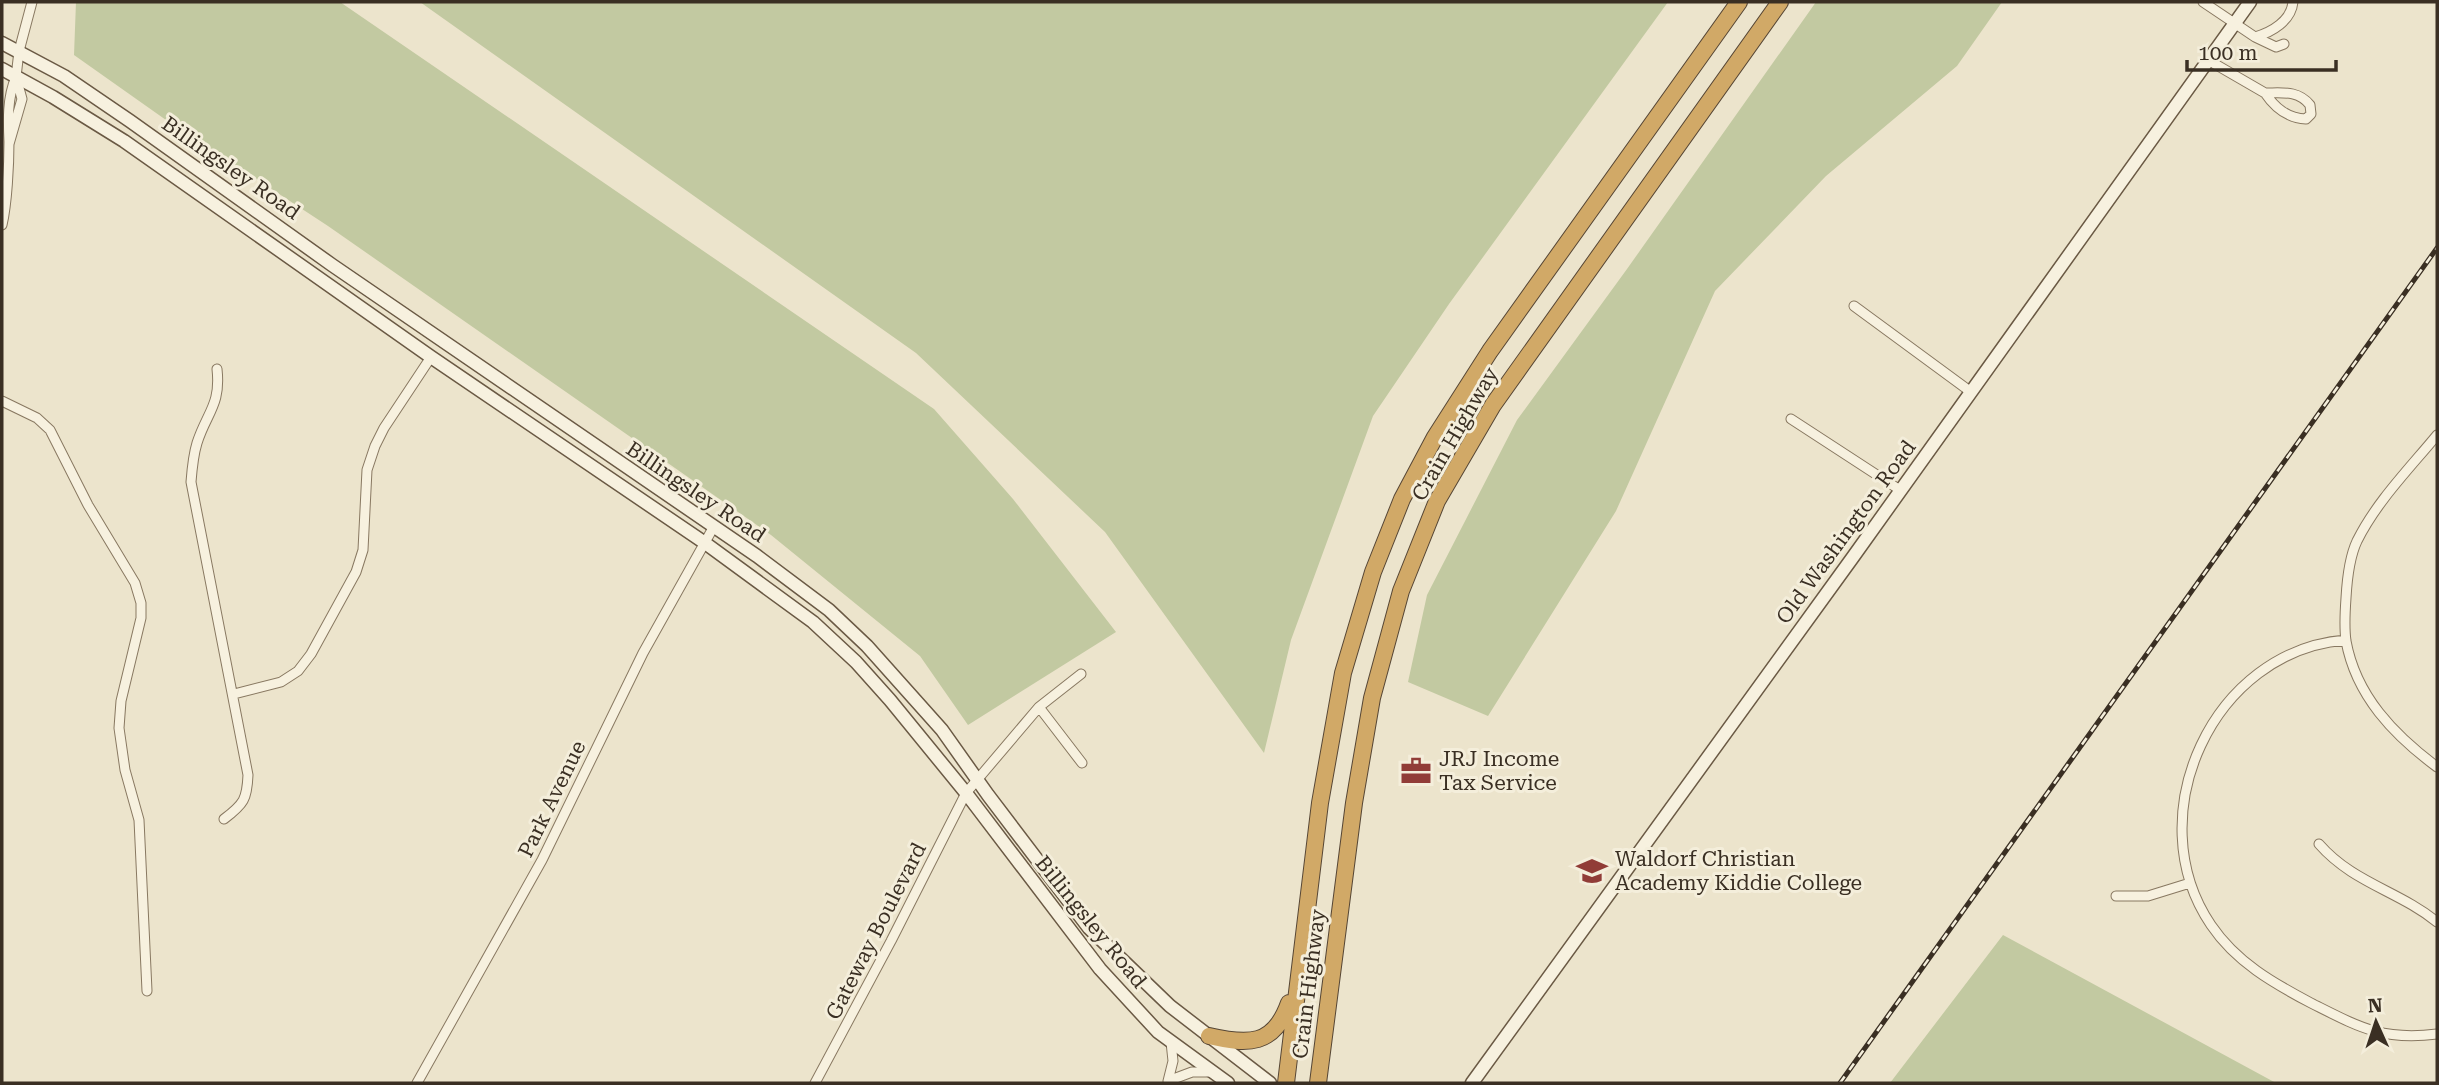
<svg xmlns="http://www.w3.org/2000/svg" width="2439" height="1085" font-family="'Roboto Serif',serif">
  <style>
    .green { fill: #c2c9a1 }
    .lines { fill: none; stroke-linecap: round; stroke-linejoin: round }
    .street-casing { stroke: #887861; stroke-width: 11 }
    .secondary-casing { stroke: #6a5944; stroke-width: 15 }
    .highway-casing { stroke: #564635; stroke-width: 18 }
    .street { stroke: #f7f1df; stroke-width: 9 }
    .secondary { stroke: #f7f1df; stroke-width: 12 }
    .highway { stroke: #d1a967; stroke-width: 16 }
    .rail-casing { stroke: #3a2f23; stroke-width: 5 }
    .rail { stroke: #f4eedb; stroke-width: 2.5; stroke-dasharray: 8; stroke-linecap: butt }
    .labels { text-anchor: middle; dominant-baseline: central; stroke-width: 6; stroke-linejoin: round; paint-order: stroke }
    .street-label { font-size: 21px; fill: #3a2f23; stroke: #f4eedb }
    .poi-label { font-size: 21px; fill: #3a2f23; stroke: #f4eedb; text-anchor: start }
  </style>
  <rect width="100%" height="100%" fill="#ece4cc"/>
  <path class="green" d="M76,2H340L934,409L1013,499L1116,632L968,725L920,656L771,535L328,226L166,120L74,55Z
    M420,2H1668L1449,304L1373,416L1291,640L1264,753L1105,532L916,353Z
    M1816,2H2002L1957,66L1826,176L1715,291L1616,511L1488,716L1408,682L1427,595L1517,420L1627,269Z
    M2003,935L2276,1083H1890Z"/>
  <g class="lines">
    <g class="street-casing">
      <path id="street" d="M2203,2L2255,37C2272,32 2291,21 2293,2
        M2255,37L2276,47L2284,44
        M2208,60L2265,93
        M16,77L19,51L32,2
        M2265,93C2282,93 2298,90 2310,105L2311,114L2306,119C2287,118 2275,108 2265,93Z
        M2,225C7,204 9,164 9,142C8,121 7,98 16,77L22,99L9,144
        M1854,306L1971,392
        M217,369C221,405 207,412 197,443C193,456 192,469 191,482L248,775C247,799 244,804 224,819
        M2,401L37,418L50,430L88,505L135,583L141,603V618L121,701L119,728L125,770L139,820L147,991
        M1791,419L1900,490
        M2437,435C2409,469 2377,501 2357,541C2349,558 2347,580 2346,598C2345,612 2344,627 2346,641C2356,696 2394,735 2437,767
        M2346,640C2213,650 2137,816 2211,925C2236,962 2273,983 2311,1003C2359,1027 2382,1041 2437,1034
        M234,694L281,682L298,671L311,654L356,572L363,550L367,470L375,446L384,428L431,357
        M1039,707L1082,763
        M2319,844C2353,883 2399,891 2437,922
        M2116,896H2148L2190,883
        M1168,1081L1192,1072H1211
        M1168,1081L1173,1061L1171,1042
        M417,1083L542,860L643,653L713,528
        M815,1083L891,941L966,793L1039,707L1081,674"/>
    </g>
    <g class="secondary-casing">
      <path id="secondary" d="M2,43L64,76L130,121L332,265L757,556L829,610L867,646L942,730L988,795L1089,928L1170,1006L1270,1083
        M2,69L53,97L124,141L431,357L705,543L813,622L856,662L890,700L966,793L1100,969L1158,1032L1228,1083
        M1472,1083L1853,557L2250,2"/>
    </g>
    <g class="highway-casing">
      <path id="highway" d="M1209,1036C1248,1045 1274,1046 1289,1003
        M1286,1083L1320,803L1343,673L1373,572L1402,499L1435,437L1490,351L1739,2
        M1318,1083L1354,803L1372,698L1401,591L1437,501L1493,405L1780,2"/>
    </g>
    <use href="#street" class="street"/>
    <use href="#secondary" class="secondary"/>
    <use href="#highway" class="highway"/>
    <g class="rail-casing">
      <path id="rail" d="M1840,1083L2437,248"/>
    </g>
    <use href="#rail" class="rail"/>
  </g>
  <defs>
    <g id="office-bare" transform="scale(2.415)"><path d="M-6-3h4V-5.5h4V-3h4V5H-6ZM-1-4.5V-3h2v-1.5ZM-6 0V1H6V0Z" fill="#913c37" stroke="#f4eedb" stroke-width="2.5" paint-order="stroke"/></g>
    <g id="school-bare" transform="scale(2.415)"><path d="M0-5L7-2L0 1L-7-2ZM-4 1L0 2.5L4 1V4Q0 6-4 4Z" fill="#913c37" stroke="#f4eedb" stroke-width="2.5" paint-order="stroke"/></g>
  </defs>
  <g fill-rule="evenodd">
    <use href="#office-bare" x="1416" y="771"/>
    <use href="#school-bare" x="1592" y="871"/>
  </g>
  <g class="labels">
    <g class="street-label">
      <text transform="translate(231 168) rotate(35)">Billingsley Road</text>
      <text transform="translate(1455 434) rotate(-60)">Crain Highway</text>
      <text transform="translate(696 492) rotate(34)">Billingsley Road</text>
      <text transform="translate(1846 532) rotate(-54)">Old Washington Road</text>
      <text transform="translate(552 799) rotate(-64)">Park Avenue</text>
      <text transform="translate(1091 922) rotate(51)">Billingsley Road</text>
      <text transform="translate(876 931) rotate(-63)">Gateway Boulevard</text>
      <text transform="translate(1309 984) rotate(-83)">Crain Highway</text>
    </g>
    <g class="poi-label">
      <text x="1439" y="759">JRJ Income<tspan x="1439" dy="24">Tax Service</tspan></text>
      <text x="1615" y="859">Waldorf Christian<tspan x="1615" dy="24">Academy Kiddie College</tspan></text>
    </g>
  </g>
  <rect width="2439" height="1085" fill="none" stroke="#3a2f23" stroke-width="7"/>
  <g transform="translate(2376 1022) rotate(357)" stroke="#f4eedb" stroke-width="5" paint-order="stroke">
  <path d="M0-5L12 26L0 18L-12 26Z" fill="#3a2f23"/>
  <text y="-10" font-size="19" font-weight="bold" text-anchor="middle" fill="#3a2f23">N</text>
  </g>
  <path d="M2187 60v10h149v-10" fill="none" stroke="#3a2f23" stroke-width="3.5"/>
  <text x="2198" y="60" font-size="21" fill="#3a2f23" stroke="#f4eedb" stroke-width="5" paint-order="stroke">100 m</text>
</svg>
